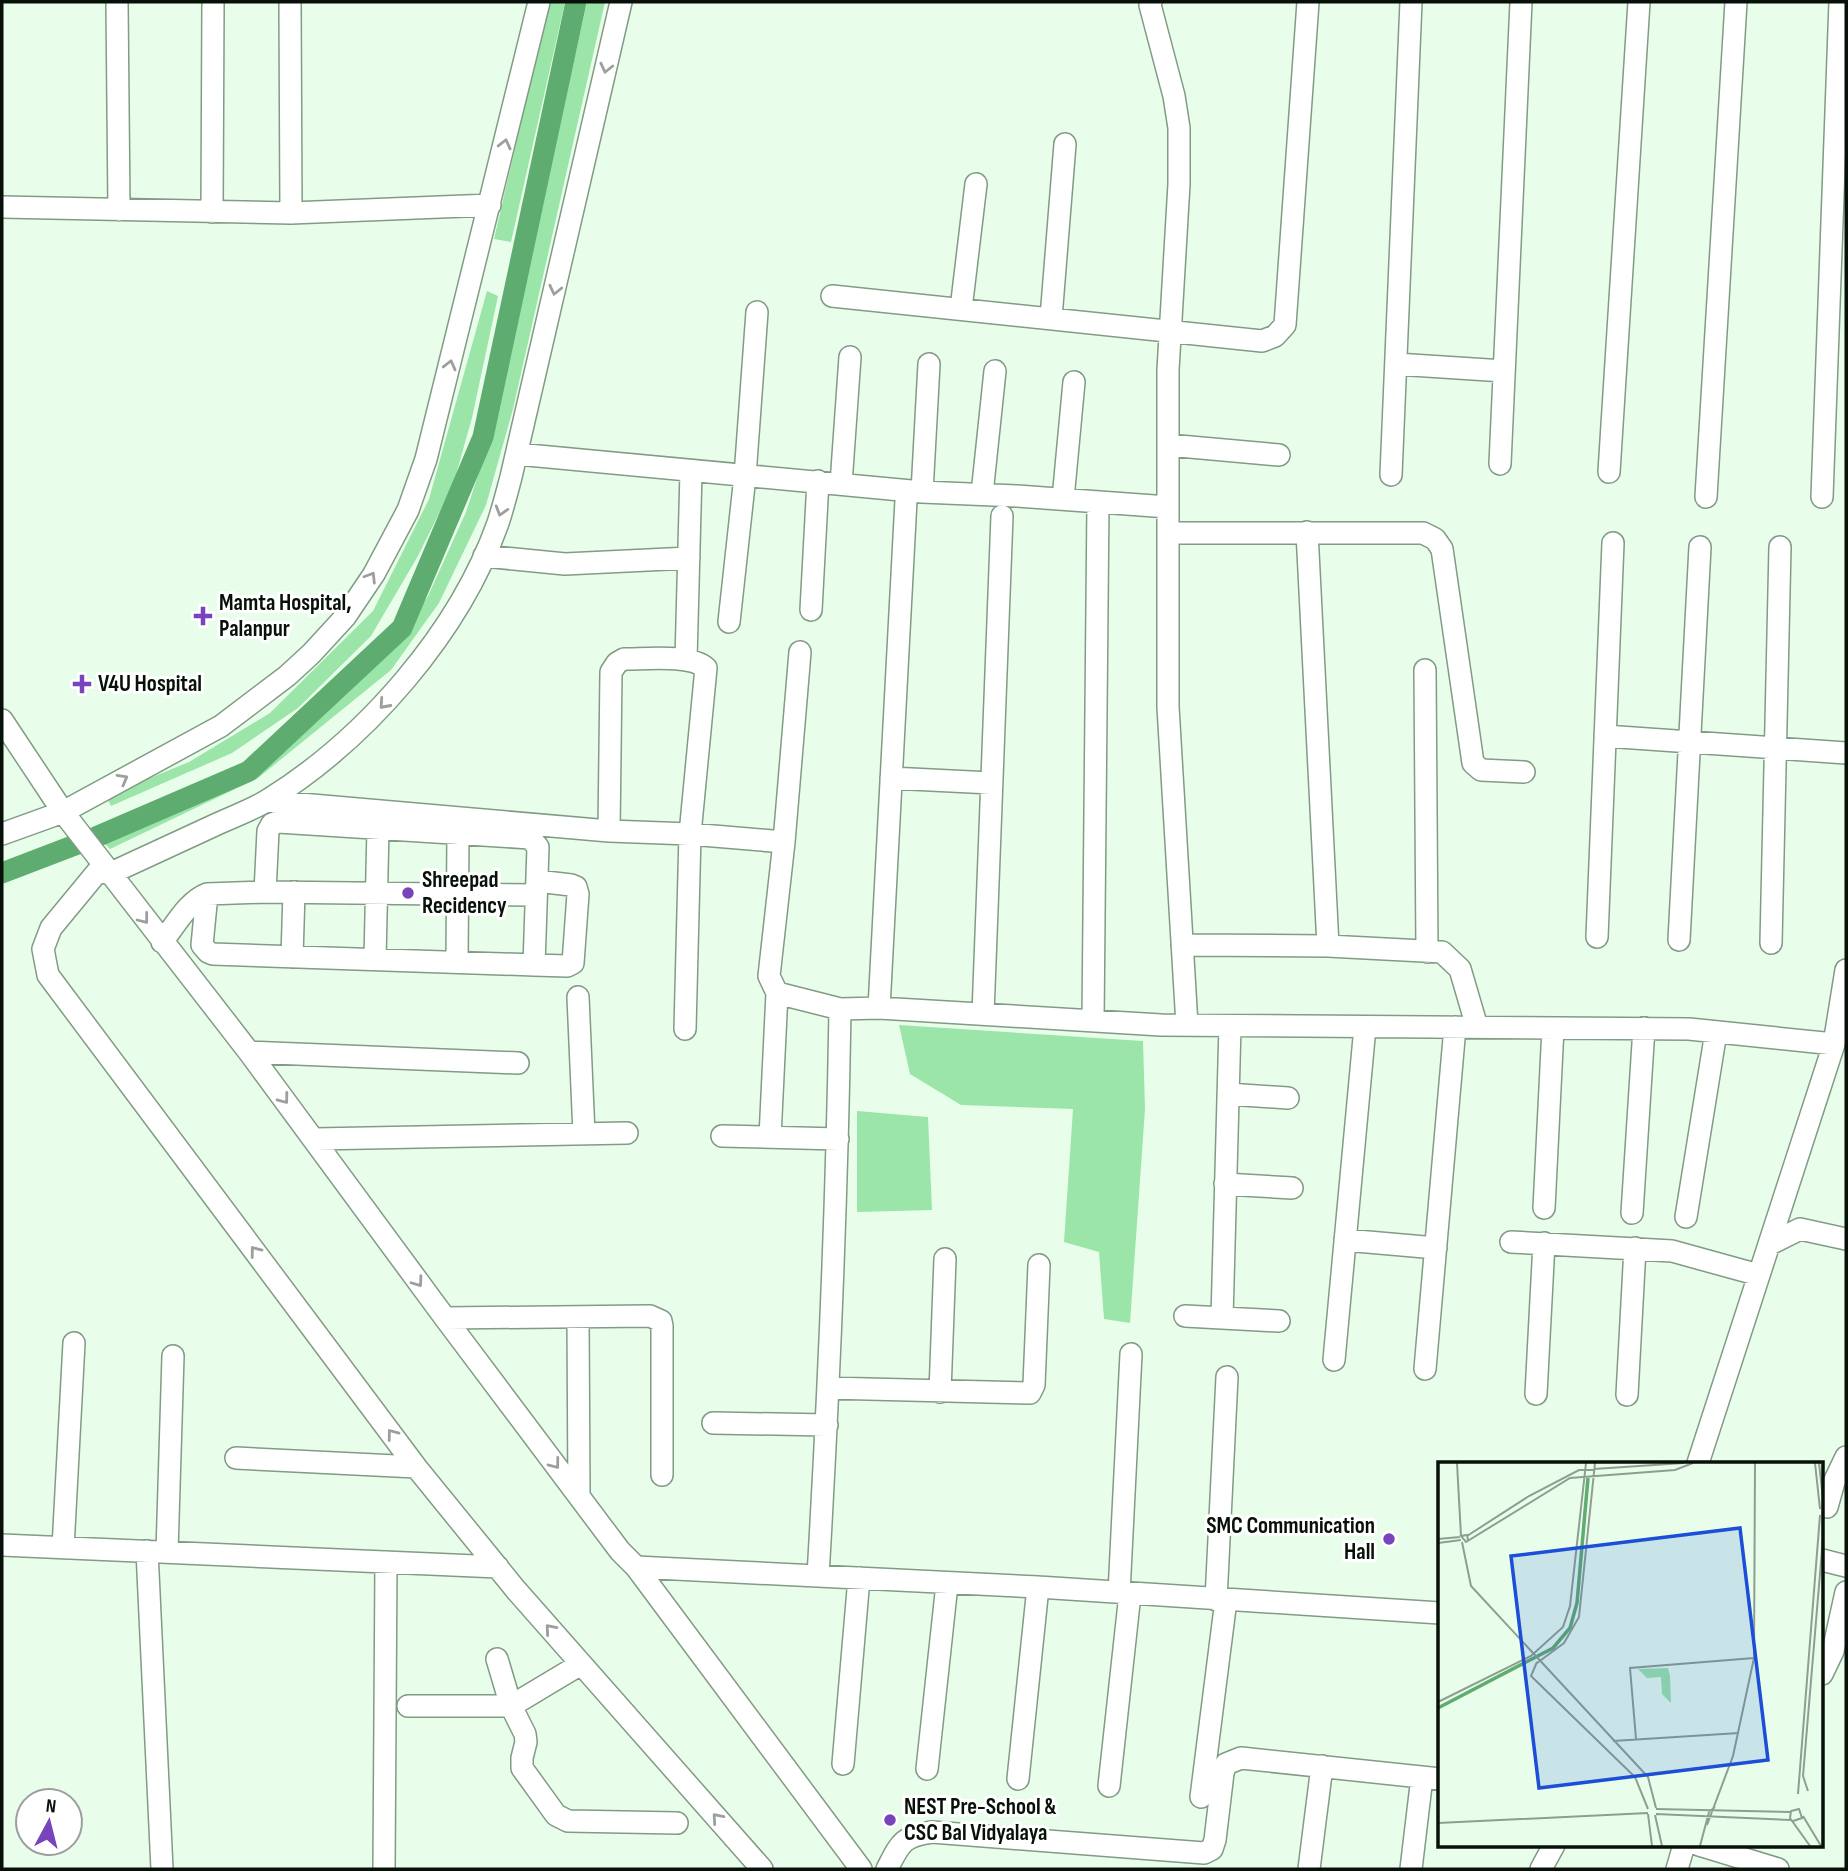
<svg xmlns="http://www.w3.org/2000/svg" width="1848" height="1871" font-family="'Sofia Sans Condensed',sans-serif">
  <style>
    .green { fill: #9be5a9 }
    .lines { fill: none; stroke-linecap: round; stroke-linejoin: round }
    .canal { stroke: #5fac70; stroke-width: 21 }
    .minor-casing { stroke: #819b85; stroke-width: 24 }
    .minor { stroke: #fff; stroke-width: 21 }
    .oneway { stroke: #9c9f9d }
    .poi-dot { fill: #74b; stroke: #fff; stroke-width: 2.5 }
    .labels { text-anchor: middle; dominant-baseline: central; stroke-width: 6; stroke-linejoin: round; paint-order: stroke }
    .poi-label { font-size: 23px; font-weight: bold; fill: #071009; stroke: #fff; text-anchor: start }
    .inset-river { fill: none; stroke: #5fac70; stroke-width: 3.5 }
    .inset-road { fill: none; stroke: #8e9f91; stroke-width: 2 }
    .view { fill: #1d4ed8; fill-opacity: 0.15; stroke: #1d4ed8; stroke-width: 3.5 }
    .inset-edge { fill: none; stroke: #071009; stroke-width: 3.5 }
  </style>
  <rect width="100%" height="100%" fill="#e8feeb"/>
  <path class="green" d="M549,2H565L511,242L494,239Z
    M587,2H605L513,409L486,505L439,603L391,670L258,778L110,849L103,842L256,772L400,640L428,596L466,512L490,439Z
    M487,291L498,296L472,418L453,485L418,556L371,636L298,708L232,753L111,806L106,796L189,762L270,713L373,611L429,499Z
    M899,1025L1143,1041L1145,1109L1130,1323L1104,1319L1099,1252L1064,1242L1073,1109L961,1105L910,1074Z
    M857,1111L928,1117L932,1210L857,1212Z"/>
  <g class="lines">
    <path class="canal" d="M2,873L96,837L249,771L402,628L483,437L576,2"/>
    <g class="minor-casing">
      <path id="minor" d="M117,2L119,210
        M290,2L291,213
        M1151,2L1150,5L1174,96L1179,128V184L1168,370V707L1187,1025
        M2,207L291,213L490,205
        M212,212L213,2
        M832,296L1262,341L1275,336L1285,325L1308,2
        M961,309L976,184
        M1051,318L1065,144
        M1396,364L1504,371
        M1168,445L1279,455
        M517,454L922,492L1017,496L1168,507
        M1500,464L1521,2
        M1609,472L1639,2
        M1391,475L1411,2
        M841,484L850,357
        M922,492L929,364
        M982,494L995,371
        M1706,497L1736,2
        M1822,497L1840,2
        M1063,499L1074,382
        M1307,532L1328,946
        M1168,533H1423L1435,539L1442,549L1473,763L1481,770L1524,772
        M484,556L565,564L689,558
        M811,610L818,481
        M729,622L745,476L757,312
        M800,652L784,842L769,976L777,993L840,1009
        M686,660L691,472
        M1425,670L1427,952
        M2,720L63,812L249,1052L445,1318L620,1551L636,1567L861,1869
        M1605,736L1846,753
        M891,778L991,783
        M266,801L609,831L690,834L784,842
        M609,831L611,672L617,663L624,659C645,659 691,654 706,668L690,834L685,1029
        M2,834L63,812L221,726L287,676L311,654L345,617L374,574L408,510L426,459L539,2
        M103,865L51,928L43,949L48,975L416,1467L516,1590L762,1869
        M109,874C144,858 180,841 215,825C232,817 252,810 268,800C366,739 459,633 498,523C503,508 507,492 511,477L621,2
        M265,892L268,831L272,824L278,822L530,838L538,847L534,965
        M207,894L202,945L208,952L213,954L534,965L567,966L573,963L578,894L576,887L571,885L537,881
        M1597,937L1613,543
        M1679,940L1700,547
        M162,942C175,926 188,901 207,894L265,892L536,895
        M1771,943L1780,547
        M1182,945L1328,946L1442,952L1460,969L1477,1027
        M292,957L294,892
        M375,959L378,828
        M457,962L458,833
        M578,997L584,1134
        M879,1008L906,500
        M983,1014L1002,516
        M1093,1021L1098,502
        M249,1052L518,1063
        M1228,1094L1288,1098
        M722,1136L838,1139
        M770,1137L777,993
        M315,1139L627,1133
        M1225,1184L1292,1188
        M1544,1208L1553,1028
        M1632,1213L1644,1028
        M1686,1217L1716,1032
        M1345,1240L1436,1248
        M1511,1242L1672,1251L1759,1275
        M1770,1244L1800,1229L1846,1239
        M1185,1316L1279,1321
        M578,1317L579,1496
        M445,1318L650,1316L661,1321L662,1326V1475
        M1222,1318L1230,1026
        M1334,1360L1365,1027
        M1425,1369L1455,1027
        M828,1388L1030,1393L1034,1385L1039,1265
        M940,1392L945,1259
        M1536,1394L1544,1243
        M1627,1395L1635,1248
        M713,1423L827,1425
        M236,1458L416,1467
        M1698,1463L1834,1044L1846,970
        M1827,1507L1834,1482L1846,1457
        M2,1545L498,1567
        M63,1548L74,1343
        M147,1551L162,1869
        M167,1552L173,1356
        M1822,1560L1846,1566
        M636,1567L1038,1587L1440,1613
        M818,1576C829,1387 837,1198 840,1009L879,1008L1161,1025L1689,1029L1834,1044
        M1119,1593L1131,1354
        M1216,1600L1227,1377
        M497,1659L511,1706L525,1734L526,1742L522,1758V1768L556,1815L568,1821L677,1823
        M1822,1674L1833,1651L1846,1592
        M408,1706H511L581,1664
        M843,1764L859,1578
        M927,1769L947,1584
        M1018,1779L1038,1587
        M1109,1786L1130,1594
        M1201,1797L1226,1600
        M1699,1845L1778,1869
        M384,1869L386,1562
        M887,1869C900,1844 902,1836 932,1832L1204,1853L1212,1849L1215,1840L1223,1773L1226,1764L1241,1758L1440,1779
        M1309,1869L1322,1766
        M1411,1869L1422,1777
        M1541,1869L1554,1845
        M1677,1869L1684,1845"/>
    </g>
    <use href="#minor" class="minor"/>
  </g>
  <defs><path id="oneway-chevron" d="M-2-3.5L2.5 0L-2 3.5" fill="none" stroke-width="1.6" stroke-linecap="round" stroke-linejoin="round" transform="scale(1.75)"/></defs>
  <g class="oneway">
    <use href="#oneway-chevron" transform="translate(606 68) rotate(103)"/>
    <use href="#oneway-chevron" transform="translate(505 144) rotate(-76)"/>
    <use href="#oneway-chevron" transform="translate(555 290) rotate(103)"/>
    <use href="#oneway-chevron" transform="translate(450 365) rotate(-76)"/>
    <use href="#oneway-chevron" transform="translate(501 511) rotate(107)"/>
    <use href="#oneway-chevron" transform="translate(371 577) rotate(-58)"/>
    <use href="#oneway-chevron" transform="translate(384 704) rotate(132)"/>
    <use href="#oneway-chevron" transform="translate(123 779) rotate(-29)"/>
    <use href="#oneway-chevron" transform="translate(144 919) rotate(52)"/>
    <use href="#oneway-chevron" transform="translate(284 1099) rotate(53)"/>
    <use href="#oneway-chevron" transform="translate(255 1251) rotate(-127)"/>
    <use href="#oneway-chevron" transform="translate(418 1282) rotate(54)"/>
    <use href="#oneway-chevron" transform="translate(392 1434) rotate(-127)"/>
    <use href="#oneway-chevron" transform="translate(555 1464) rotate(53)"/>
    <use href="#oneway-chevron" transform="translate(550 1629) rotate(-131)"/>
    <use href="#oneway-chevron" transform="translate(717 1818) rotate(-131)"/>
  </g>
  <g class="poi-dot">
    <path d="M199.5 605.5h7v7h7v7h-7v7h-7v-7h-7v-7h7z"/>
    <path d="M78.5 673.5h7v7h7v7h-7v7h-7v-7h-7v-7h7z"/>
    <circle cx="408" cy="893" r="7"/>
    <circle cx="1389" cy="1539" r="7"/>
    <circle cx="890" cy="1820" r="7"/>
  </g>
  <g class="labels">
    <g class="poi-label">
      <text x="219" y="603">Mamta Hospital,<tspan x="219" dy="26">Palanpur</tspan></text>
      <text x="98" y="684">V4U Hospital</text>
      <text x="422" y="880">Shreepad<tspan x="422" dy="26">Recidency</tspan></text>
      <text x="1375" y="1526" text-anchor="end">SMC Communication<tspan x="1375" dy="26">Hall</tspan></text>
      <text x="904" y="1807">NEST Pre-School &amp;<tspan x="904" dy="26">CSC Bal Vidyalaya</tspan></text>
    </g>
  </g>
  <g transform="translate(1438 1462)">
    <rect width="385" height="385" fill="#e8feeb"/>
    <path d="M230,206L232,214L233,241L224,232L223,215L209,216L200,207Z" fill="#9be5a9"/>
    <path class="inset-river" d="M0,246L115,186L132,166L139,141L150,16"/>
    <path class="inset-road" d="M19,1L23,74M377,1L382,47M381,1L385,37M29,74L91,34L141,8L246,1M0,77L22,75M30,78L29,73L23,74L28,80L132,16L237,8L255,1M24,80L33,124L210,315L218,346M0,81L23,78M99,200L93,214L197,315L210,347M99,201L126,181L141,155L157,1M0,240L93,194L125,165L132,144L148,1M198,277L192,206L316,196M175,279L301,271M370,329L365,314L385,76M360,332L382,53M218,347L352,350M210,352L214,384M218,352L353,358M217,353L224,384M365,354L383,384M355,359L364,356L361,347L353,349L352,356L372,384M0,361L210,351M269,363L295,294L316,196L317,1M262,384L271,350L277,345"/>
    <path class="view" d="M302,66L330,298L101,326L73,94Z"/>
    <rect width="385" height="385" class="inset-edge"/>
  </g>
  <rect width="1848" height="1871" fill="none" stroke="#071009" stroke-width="7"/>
  <g transform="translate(49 1822) rotate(7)"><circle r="33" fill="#ffffff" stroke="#9c9f9d" stroke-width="2"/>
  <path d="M0-5L12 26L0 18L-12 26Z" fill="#7744bb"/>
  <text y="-10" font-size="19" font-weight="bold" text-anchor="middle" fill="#071009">N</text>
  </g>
</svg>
